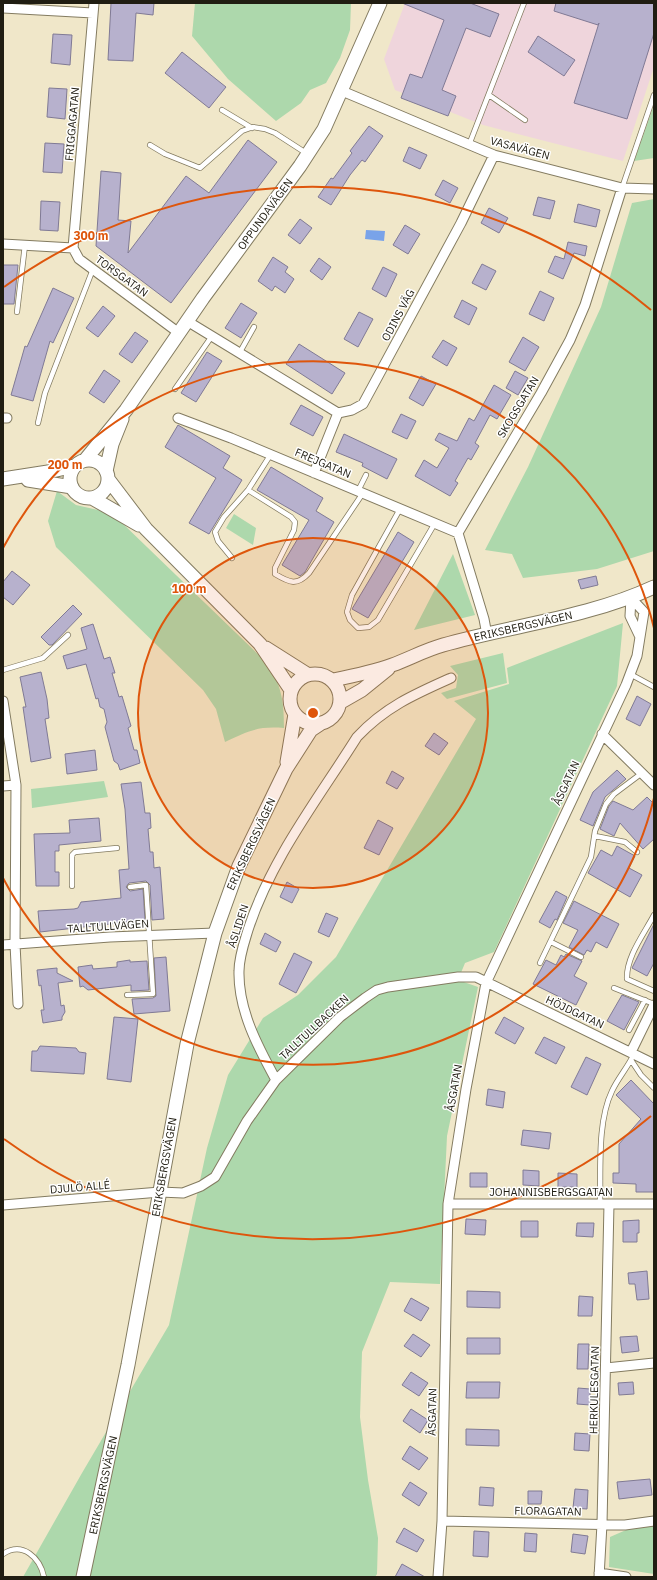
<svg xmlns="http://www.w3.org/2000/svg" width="657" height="1580" font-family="'IBM Plex Sans',sans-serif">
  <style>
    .education { fill: #efd5dc }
    .green { fill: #add8ac }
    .water { fill: #79a3e9 }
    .building { fill: #b7b1cd; stroke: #807a95 }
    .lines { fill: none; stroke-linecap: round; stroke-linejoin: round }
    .service-casing { stroke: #837b60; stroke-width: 6 }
    .minor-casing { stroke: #837b60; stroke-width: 11 }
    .secondary-casing { stroke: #837b60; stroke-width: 15 }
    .service { stroke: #fff; stroke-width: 4.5 }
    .minor { stroke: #fff; stroke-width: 9 }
    .secondary { stroke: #fff; stroke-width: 13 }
    .ring { fill: none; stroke: #de560c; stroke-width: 2 }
    .labels { text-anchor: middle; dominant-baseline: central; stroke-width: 3; stroke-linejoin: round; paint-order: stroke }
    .street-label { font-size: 11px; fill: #201d12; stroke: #fff }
    .centre { fill: #de560c; stroke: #fff; stroke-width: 2 }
    .ring-label { font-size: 12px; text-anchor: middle; font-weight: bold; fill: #de560c; stroke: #fff; stroke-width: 3; stroke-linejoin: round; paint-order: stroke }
  </style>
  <rect width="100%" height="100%" fill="#f0e7c9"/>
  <path class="education" d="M405,3H654V67L623,161L483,125L395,90L384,59Z"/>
  <path class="green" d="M195,3H351L350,30L340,58L326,83L310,90L301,103L276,121L228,79L192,36Z
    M654,105V158L634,161Z
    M654,199V551L597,569L523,578L512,554L485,550L528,467L601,307L632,203Z
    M57,491L76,505L98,510L118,519L267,663C282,686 284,702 284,728C257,726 249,731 225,742L216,709L203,690L56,547L48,521Z
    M234,514L256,528L253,545L226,528Z
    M453,554L475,615L414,630Z
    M623,623L617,686L494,952L465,963L458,980L478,987L447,1136L440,1284L390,1282L362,1352L360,1417L368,1480L378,1538L377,1574L375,1577H23L82,1473L169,1325L207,1148L228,1075L263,1018L298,995L336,957L476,719L454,701L509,684L507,668Z
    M503,653L507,683L447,699L441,693L456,688L458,675L450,666Z
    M104,781L108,797L32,808L31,789Z
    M654,1526V1574L609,1567L610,1537L626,1530Z"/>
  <path class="water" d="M366,230L385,231L384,241L365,239Z"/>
  <path class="building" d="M111,3H154L153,15L136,13L133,61L108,60Z
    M402,3H470L499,14L490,37L466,28L442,90L456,96L448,116L401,98L410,74L422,78L444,20Z
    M556,3H654V33L627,119L574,103L599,23L598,25L554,11Z
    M53,34L72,35L70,65L51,63Z
    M538,36L575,60L564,76L528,52Z
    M182,52L226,87L209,108L165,73Z
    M49,88L67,89L65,119L47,117Z
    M369,126L383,136L365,162L362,160L350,175L331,205L318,197L331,178L333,179L352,153L350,151Z
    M248,140L277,162L171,303L96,246L101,171L121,173L118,220L131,221L128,253L186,176L209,193Z
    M45,143L64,144L62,173L43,172Z
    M409,147L427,155L420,169L403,161Z
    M443,180L458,188L450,203L435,195Z
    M538,197L555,201L550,219L533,215Z
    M41,201L60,202L58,231L40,230Z
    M578,204L600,210L596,227L574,222Z
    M489,208L508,218L499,233L481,223Z
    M300,219L312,228L300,244L288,235Z
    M405,225L420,234L408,254L393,245Z
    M568,242L587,246L585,256L574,253L563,279L548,272L555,256L564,259Z
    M273,257L288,267L285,272L294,279L285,293L275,286L272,291L258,281Z
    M319,258L331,267L322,280L310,271Z
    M482,264L496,271L486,290L472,283Z
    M3,265H18L14,304H3Z
    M383,267L397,274L386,297L372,289Z
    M53,288L74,298L53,343L50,341L33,401L11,395L25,346L27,347Z
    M540,291L554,298L544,321L529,314Z
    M462,300L477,308L469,325L454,317Z
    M241,303L257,313L241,338L225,328Z
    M103,306L115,316L98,337L86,328Z
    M359,312L373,319L358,347L344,339Z
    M135,332L148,341L132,363L119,354Z
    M523,337L539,347L525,371L509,362Z
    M443,340L457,348L447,366L432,357Z
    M299,344L345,373L332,394L286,364Z
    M207,352L222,361L196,402L181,393Z
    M104,370L120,381L104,403L89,393Z
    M515,371L528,378L518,395L506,388Z
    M421,376L436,384L423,406L409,398Z
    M494,385L511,395L497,419L490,415L475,443L479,446L471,460L468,458L455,481L458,483L450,496L415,476L424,460L437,468L449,448L435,440L439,433L457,441L469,418L474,421Z
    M301,405L323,417L313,436L290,424Z
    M401,414L416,421L407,439L392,432Z
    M178,425L230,456L223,468L242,480L209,534L189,523L216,478L165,447Z
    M344,434L397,459L387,479L362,466L363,463L336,452Z
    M271,467L323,498L316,511L334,522L305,572L300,576L282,565L309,520L257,490Z
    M398,532L414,542L368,618L352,609Z
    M12,571L30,585L13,605L3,597V582Z
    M596,576L598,585L581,589L578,580Z
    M73,605L82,614L52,645H49L41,637Z
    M93,624L104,659L110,657L115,673H112L119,697L122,696L131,726L128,728L134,750H137L140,763L120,770L118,764L114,761L105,727L107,722L104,709L100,707L98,698L96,699L86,664L67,669L63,656L87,649L81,628Z
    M41,672L47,699L49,718L45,719L51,758L31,762L23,707H26L20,677Z
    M637,696L651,704L640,726L626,719Z
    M434,733L448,743L439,755L425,746Z
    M95,750L97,770L67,774L65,754Z
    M617,770L626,779L605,797L593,826L580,820L593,792Z
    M392,771L404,778L397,789L386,783Z
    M141,782L145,813H150L151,828L148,829L150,852H153L154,868L160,867L164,919L152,920L150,885L146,881L129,883L126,887L130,891L143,889L145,920L40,932L38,911L74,909L78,908L81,902L121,898L119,870L129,869L125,809L121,784Z
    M647,797L654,804V839L643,849L620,823L614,836L600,829L609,806L613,801L633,810Z
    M99,818L101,841L59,845V851H55V872H59V886H36L34,834L70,833L69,820Z
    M378,820L393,828L379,855L364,848Z
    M617,846L635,856L629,868L642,875L630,897L588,873L601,850L612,856Z
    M287,882L299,889L292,903L280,897Z
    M556,891L567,897L557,920L555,919L550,928L539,922Z
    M574,901L619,924L607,948L596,942L591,952L587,950L584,955L569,947L578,930L563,923Z
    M326,913L338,918L329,937L318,932Z
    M654,924V963L647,976L632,968Z
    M265,933L281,942L276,952L260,944Z
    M294,953L312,962L296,993L279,984Z
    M566,954L582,961L574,976L587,983L576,1005L533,984L546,960L556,965L561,955L564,957Z
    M166,957L170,1011L134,1014L132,999L153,998L156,996L154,958Z
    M130,960V962L147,961L149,990L131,991V985L88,990L83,986L80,987L78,967L92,965L93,969L117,967V962Z
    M57,968V973L73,981L58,983L61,1006L64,1005L65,1012L62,1017V1020L43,1023L41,1010H44L41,985L39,986L37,970Z
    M622,995L639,1002L624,1030L607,1021Z
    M114,1017L138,1019L131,1082L107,1079Z
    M504,1017L524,1028L515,1044L495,1033Z
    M544,1037L565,1047L556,1064L535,1053Z
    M40,1046L76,1048L79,1052L86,1053L84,1074L31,1071L32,1051H37Z
    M586,1057L601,1064L587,1095L571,1087Z
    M631,1080L654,1104V1192H636V1184L613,1183V1173H619V1144L641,1119L616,1095Z
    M488,1089L505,1092L503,1108L486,1105Z
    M523,1130L551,1133L549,1149L521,1145Z
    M523,1170L539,1171V1186L523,1185Z
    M470,1173H487V1187H470Z
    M558,1173L577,1174V1187H558Z
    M466,1219L486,1220L485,1235L465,1234Z
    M639,1220V1233H637V1242H623V1221Z
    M521,1221H538V1237H521Z
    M577,1223H594L593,1237L576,1236Z
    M647,1271L649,1299L637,1300L635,1284H629L628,1273Z
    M467,1291L500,1292V1308L467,1307Z
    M579,1296L593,1297L592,1316H578Z
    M411,1298L429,1308L421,1321L404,1311Z
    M413,1334L430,1345L421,1357L404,1346Z
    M637,1336L639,1351L622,1353L620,1337Z
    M467,1338H500V1354H467Z
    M578,1344H589L588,1369H577Z
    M411,1372L428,1383L419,1396L402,1385Z
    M467,1382H500L499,1398H466Z
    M633,1382L634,1394L619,1395L618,1383Z
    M578,1388L590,1389V1405L577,1404Z
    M411,1409L428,1420L420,1433L403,1421Z
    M466,1429L499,1430V1446L466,1445Z
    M575,1433L590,1434L589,1451L574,1450Z
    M410,1446L428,1458L419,1470L402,1459Z
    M650,1479L652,1495L619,1499L617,1482Z
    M410,1482L427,1493L419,1506L402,1495Z
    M480,1487L494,1488L493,1506L479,1505Z
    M575,1489L588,1490L587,1509L573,1508Z
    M528,1491H542L541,1504H528Z
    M404,1528L424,1540L417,1552L396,1542Z
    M474,1531L489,1532L488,1557L473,1556Z
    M525,1533L537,1534L536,1552L524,1551Z
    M573,1534L588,1536L585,1554L571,1552Z
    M402,1564L425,1577H395Z"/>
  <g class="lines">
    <g class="service-casing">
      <path id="service" d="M489,95L525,120
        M222,110L252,128
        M150,145L165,154L200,168L242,131L253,127L265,129L275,133L306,153
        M469,145L524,3
        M622,188L654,95
        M17,312L25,245
        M240,352L254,327
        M175,389L212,336
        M38,423L45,393L93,269
        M248,490L291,517L295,522L294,530L275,568V574C290,583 297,586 309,573L363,493
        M358,491L366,475
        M400,509L352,595L347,612L350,620L358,628L369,627L378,620L435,523
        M232,558L218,541L215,532L224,517L248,490L271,454
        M3,670L43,658L68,635
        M630,674L654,687
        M595,836L625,842L637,852
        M72,886V855L75,852L117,848
        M654,915C644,934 626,957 627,979L654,991
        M551,942L581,957
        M540,963L591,857L595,831L606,804L614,794L642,773
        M614,988L654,1004
        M127,995L153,994L146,885L130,887
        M629,1030L645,1000
        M631,1060L641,1075L654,1088
        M600,1204C601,1170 597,1122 612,1091C618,1078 628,1067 634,1054
        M3,1554C23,1541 40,1558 44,1577"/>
    </g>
    <g class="minor-casing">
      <path id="minor" d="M3,8L93,13
        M342,91L494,155L622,188L654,189
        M3,244L73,248L79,259L179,333
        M73,248L94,3
        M187,321L338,413
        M3,418H7
        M178,418L231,438L458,533
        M314,473L338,413L352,410L363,404L461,223L494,155
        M631,598L630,616L640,637
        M487,635L484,619L458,533L541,393L570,340L585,305L622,188
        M3,701L16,785L15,944L18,1004
        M602,734L654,785
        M3,786L16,785
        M3,945L110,937L215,933
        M631,1052L654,1005
        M276,1080C258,1047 238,1010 239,971C239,957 244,943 248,930C271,859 318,799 357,737C385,707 415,694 451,678
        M448,1204H654
        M3,1205L160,1192L183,1193L201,1186L215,1177L247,1121L276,1080L340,1017L365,998L377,990L388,987L458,977H476L654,1064
        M606,1368L654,1363
        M442,1521L625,1525L654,1521
        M599,1573L626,1577
        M438,1577L442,1521L448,1204L466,1089L486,983L626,685L637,656L644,612L631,598
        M599,1577L602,1524L609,1204"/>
    </g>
    <g class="secondary-casing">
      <path id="secondary" d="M70 479a19 19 0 1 1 38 0a19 19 0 1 1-38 0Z
        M85,460L126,410L203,298L300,166L324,129L380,3
        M106,471L112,444L122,419
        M3,479L48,472L74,466
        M108,479L146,529L260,644L291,690
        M28,480L72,487
        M92,498L139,525
        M266,648L307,674
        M290 699a25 25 0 1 1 50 0a25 25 0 1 1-50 0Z
        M333,680C353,676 373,672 392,665C409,659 425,650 443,645C513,625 587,618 654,587
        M341,702L362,690L388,669
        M287,762L295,714
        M83,1577L128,1365L187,1044L215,933L239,866L286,769L311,730L320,724"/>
    </g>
    <use href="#service" class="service"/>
    <use href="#minor" class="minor"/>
    <use href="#secondary" class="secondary"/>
  </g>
  <circle cx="313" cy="713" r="175" fill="#de560c" fill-opacity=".12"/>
  <g class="ring">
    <circle cx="313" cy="713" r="175"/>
    <path d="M654 798A351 351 0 0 1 3 878M3 548A351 351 0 0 1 654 628"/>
    <path d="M651 1116A526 526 0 0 1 4 1139M4 287A526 526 0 0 1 651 310"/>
  </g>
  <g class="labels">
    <g class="street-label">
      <text transform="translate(72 124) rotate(-85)">FRIGGAGATAN</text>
      <text transform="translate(520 148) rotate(15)">VASAVÄGEN</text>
      <text transform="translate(265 214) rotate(-54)">OPPUNDAVÄGEN</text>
      <text transform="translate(122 276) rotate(36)">TORSGATAN</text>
      <text transform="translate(398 315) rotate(-62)">ODINS VÄG</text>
      <text transform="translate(518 407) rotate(-59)">SKOGSGATAN</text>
      <text transform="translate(323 463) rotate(23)">FREJGATAN</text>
      <text transform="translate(523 626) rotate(-13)">ERIKSBERGSVÄGEN</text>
      <text transform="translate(566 783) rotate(-65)">ÅSGATAN</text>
      <text transform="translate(251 844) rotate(-65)">ERIKSBERGSVÄGEN</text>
      <text transform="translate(108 926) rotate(-4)">TALLTULLVÄGEN</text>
      <text transform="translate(238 926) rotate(-72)">ÅSLIDEN</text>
      <text transform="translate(575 1012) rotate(25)">HÖJDGATAN</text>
      <text transform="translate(314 1027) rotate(-43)">TALLTULLBACKEN</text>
      <text transform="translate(454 1088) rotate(-80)">ÅSGATAN</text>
      <text transform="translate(164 1167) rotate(-80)">ERIKSBERGSVÄGEN</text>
      <text transform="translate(80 1187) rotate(-5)">DJULÖ ALLÉ</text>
      <text x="551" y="1192">JOHANNISBERGSGATAN</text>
      <text transform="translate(594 1390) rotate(-89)">HERKULESGATAN</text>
      <text transform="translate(432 1412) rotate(-89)">ÅSGATAN</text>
      <text transform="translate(103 1485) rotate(-78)">ERIKSBERGSVÄGEN</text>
      <text transform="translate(548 1511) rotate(1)">FLORAGATAN</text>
    </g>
  </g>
  <circle cx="313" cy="713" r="6" class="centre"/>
  <g class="ring-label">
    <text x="91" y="240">300 m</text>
    <text x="65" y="469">200 m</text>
    <text x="189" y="593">100 m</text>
  </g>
  <rect width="657" height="1580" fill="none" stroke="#201d12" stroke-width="8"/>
</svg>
